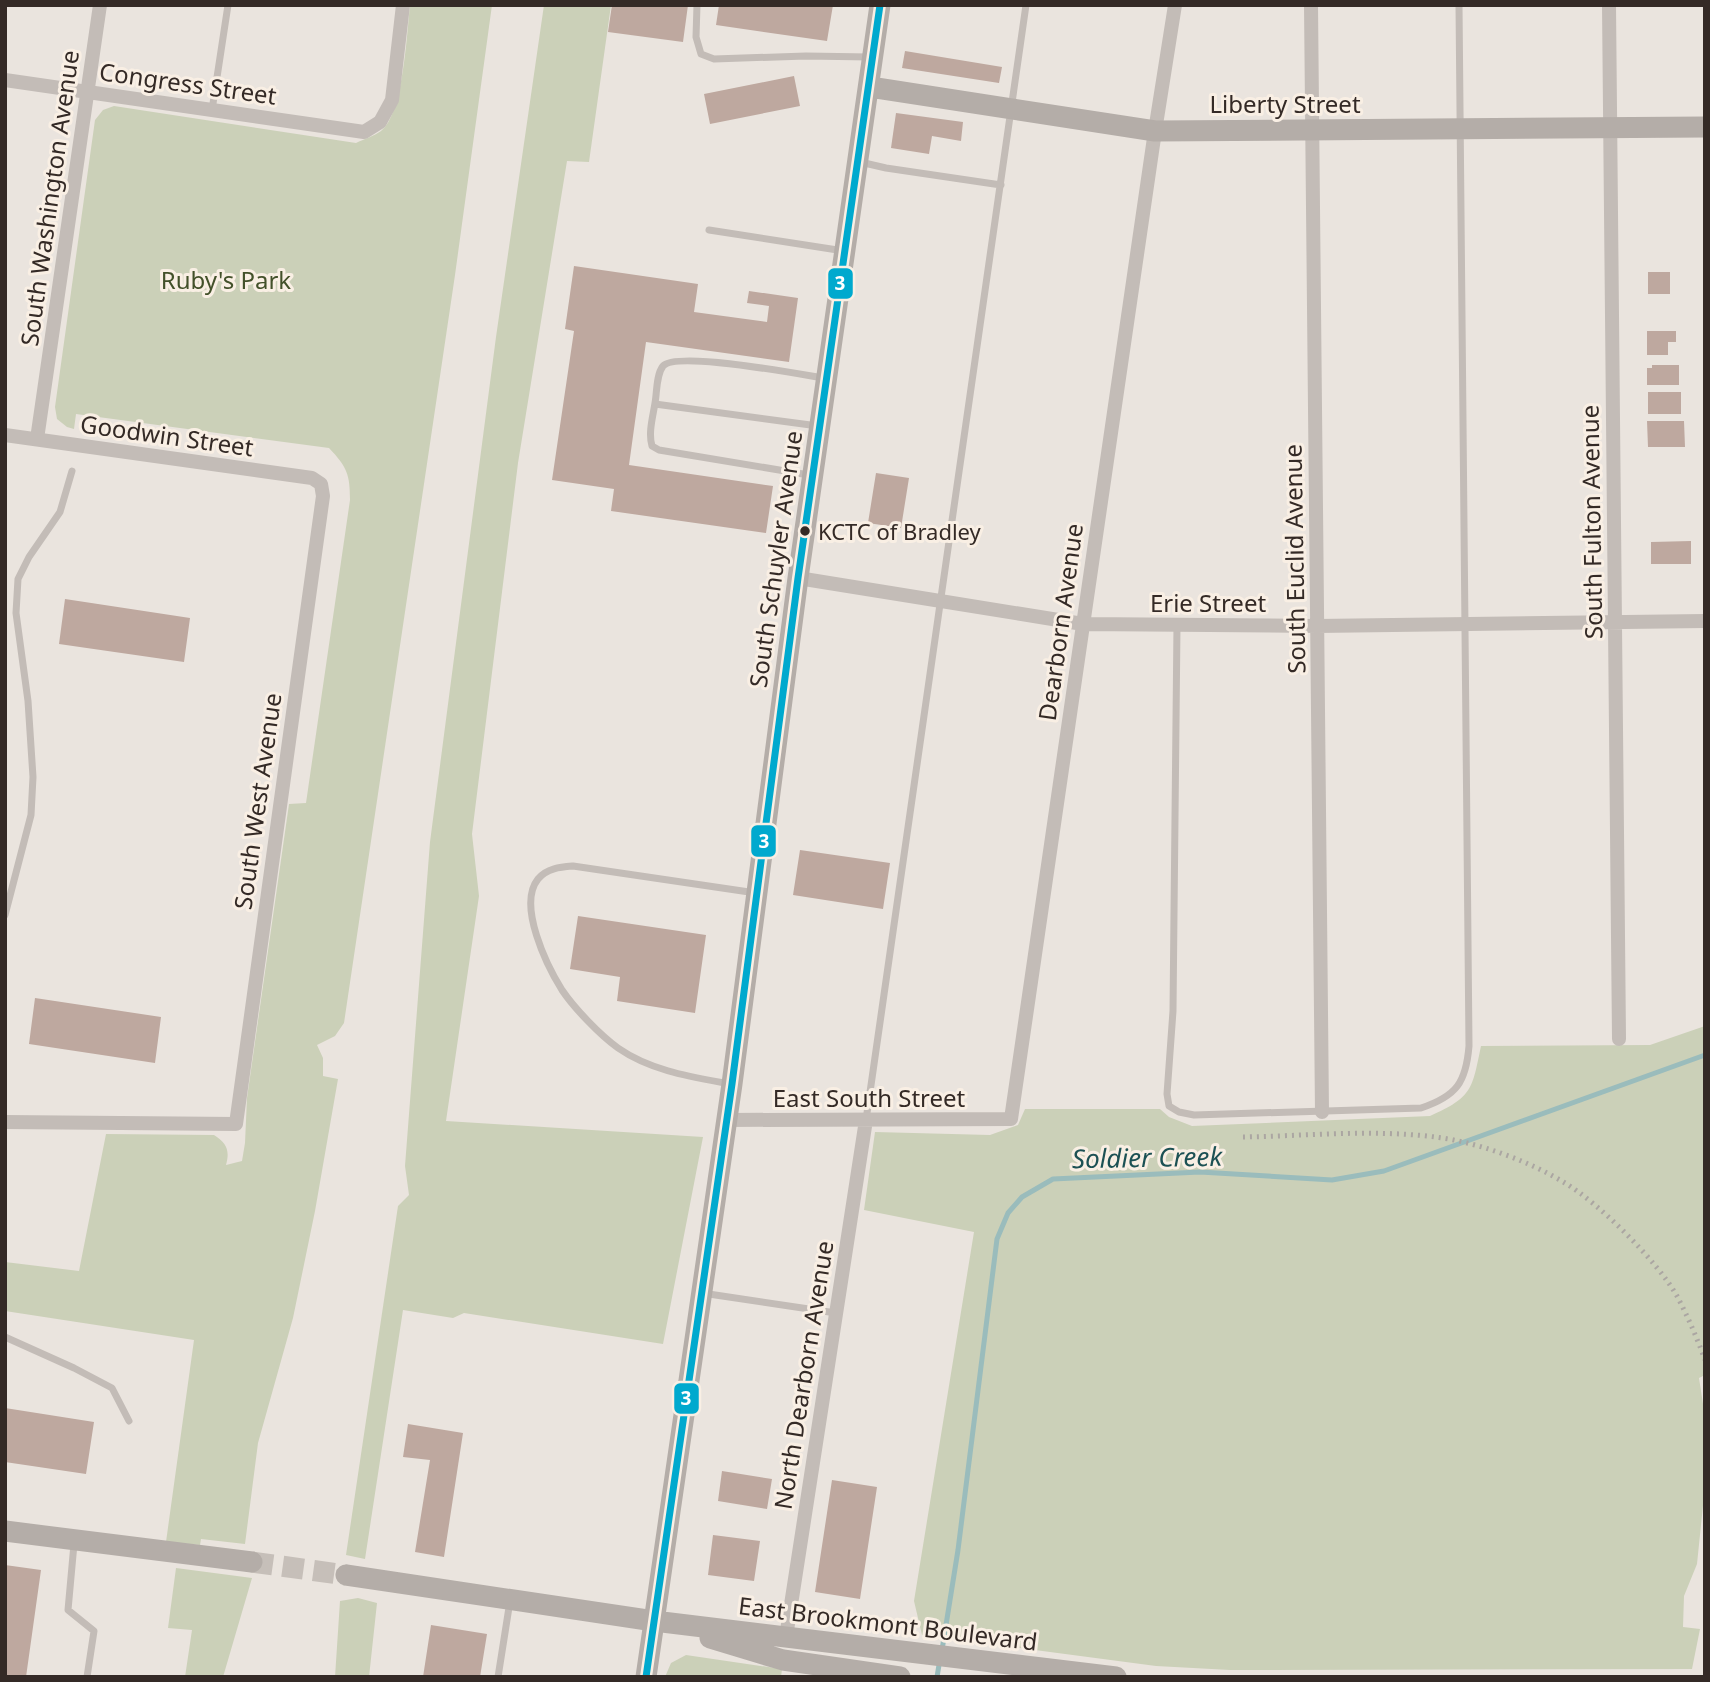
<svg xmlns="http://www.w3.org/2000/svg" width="1710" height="1682" font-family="'Noto Sans',sans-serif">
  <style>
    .green { fill: #cbd0b8 }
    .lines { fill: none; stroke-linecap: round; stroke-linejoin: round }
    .stream { stroke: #9abcbc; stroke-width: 5 }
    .building { fill: #bea89f }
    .secondary-tunnel { stroke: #c6bfb9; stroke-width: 21; stroke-dasharray: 21 10; stroke-linecap: butt }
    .lane { stroke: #c3bcb7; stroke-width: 7 }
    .street { stroke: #c3bcb7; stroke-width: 14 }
    .secondary { stroke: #b4ada8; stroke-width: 21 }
    .rail { stroke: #aba6a2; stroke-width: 5; stroke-dasharray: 2 5; stroke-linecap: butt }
    .bus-1-casing { stroke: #f9efe4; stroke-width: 12 }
    .bus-1 { stroke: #00a9ce; stroke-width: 7 }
    .bus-dot { fill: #342a26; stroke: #f9efe4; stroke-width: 2.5 }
    .labels { text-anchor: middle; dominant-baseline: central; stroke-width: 6; stroke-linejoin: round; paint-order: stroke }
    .bus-label { font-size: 22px; fill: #342a26; stroke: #f9efe4; text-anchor: start }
    .street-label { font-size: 24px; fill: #342a26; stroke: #f9efe4 }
    .park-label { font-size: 24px; fill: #43512a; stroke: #f9efe4 }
    .water-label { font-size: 26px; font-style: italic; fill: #1c5154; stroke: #f9efe4 }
    .line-badge { stroke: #f9efe4; stroke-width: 2.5 }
    .badge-label { font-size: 19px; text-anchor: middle; font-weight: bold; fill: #fff }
  </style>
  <rect width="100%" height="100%" fill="#eae4de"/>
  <path class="green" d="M410,5H492L455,275L344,1023L335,1036L317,1045L323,1058V1076L338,1079L315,1211L293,1318L258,1443L245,1544L201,1539L200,1545L166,1542L194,1340L5,1311V1262L79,1271L106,1134L214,1135C227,1143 230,1151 226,1165L242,1161L245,1143L247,1098L289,804L306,803L350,500C350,474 347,467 329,448L76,414L74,429L67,427L57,419L55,407L95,120L103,110L114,106L356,143C364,139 374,136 381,131C403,115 407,33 410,5Z
    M544,5H611L589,162L567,161L518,463L472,834L479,896L446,1121L703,1137L663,1344L464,1313L453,1318L403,1310L365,1559L346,1555L398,1206L409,1195L405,1166L430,842L496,337Z
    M1705,1026V1375L1699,1378L1705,1417V1486L1697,1564L1684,1596L1683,1627L1700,1629L1692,1669L1230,1670L1156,1666L922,1635L914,1601L974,1232L864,1210L875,1132L990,1135L1018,1125L1025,1109H1160L1169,1117L1192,1126L1430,1116C1473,1097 1472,1089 1481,1046L1650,1045Z
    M176,1568L252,1578L223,1677H185L192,1630L168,1628Z
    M358,1598L377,1603L369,1677H335L340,1601Z
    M686,1655L782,1669L781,1677H665L671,1663Z"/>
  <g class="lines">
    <path class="stream" d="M942,1650L958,1550L997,1239L1008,1213L1022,1197L1053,1179L1200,1172L1332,1180L1384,1171L1705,1055
      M937,1677L940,1659"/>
  </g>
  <path class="building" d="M612,5H688L683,42L608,32Z
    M719,5H833L827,41L716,25Z
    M905,51L1002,67L999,83L902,68Z
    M794,76L800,106L710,124L704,94Z
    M896,113L963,122L961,141L932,136L929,154L891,148Z
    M574,266L698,284L694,312L767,322L769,306L747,303L749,291L798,298L789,362L646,342L629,465L773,486L766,533L611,511L614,489L552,480L574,331L565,329Z
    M1648,272H1670V294H1648Z
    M1647,331H1676V342H1668V355H1647Z
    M1652,365H1679V385H1647V368H1652Z
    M1648,392H1681V414H1648Z
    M1647,421H1684L1685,447H1648Z
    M876,473L909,478L901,528L868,523Z
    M1691,541V564H1651V542Z
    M65,599L190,618L184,662L59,644Z
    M800,850L890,863L883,909L793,895Z
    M578,916L706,935L695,1013L617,1001L620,977L570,969Z
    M35,998L161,1017L155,1063L29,1044Z
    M5,1408L94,1422L86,1474L5,1462Z
    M408,1424L463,1433L444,1557L415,1552L430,1460L403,1457Z
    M722,1471L772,1479L767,1509L718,1501Z
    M832,1480L877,1487L860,1599L815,1592Z
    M713,1535L760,1541L754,1581L708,1575Z
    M5,1565L41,1570L26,1677H5Z
    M431,1625L487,1634L480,1677H423Z"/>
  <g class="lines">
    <path class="secondary-tunnel" d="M252,1562L346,1575"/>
    <path class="lane" d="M697,5L696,37L701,54L714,59L806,56L870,57
      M212,110L228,5
      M860,162L886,168L1001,185
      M709,230L844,251
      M655,404L818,426
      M809,475L659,450L652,446C648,433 653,416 655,403C657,393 656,375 663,366C676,351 799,374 823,378
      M1177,625L1173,1011L1167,1094L1169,1106L1179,1112L1194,1115L1421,1108C1457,1096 1466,1082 1469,1046L1459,5
      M5,915L31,815L33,777L28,701L16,613L18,579L29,557L60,512L72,471
      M730,1084C692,1077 651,1071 618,1048C600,1035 574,1008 562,990C547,966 517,905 538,879C547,868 561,867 573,866L756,893
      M866,1120L1026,5
      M702,1293L836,1313
      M5,1337L74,1368L112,1388L129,1421
      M74,1544L68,1610L94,1631L87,1677
      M498,1677L510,1601"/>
    <path class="street" d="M1311,5L1322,1112
      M1609,5L1619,1039
      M5,80L364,132L380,122L392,100L403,5
      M5,435L312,478L321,484L323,496L236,1124L5,1122
      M37,439L100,5
      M798,578L1083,624L1317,626L1705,621
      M727,1120L1011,1119L1155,131L1175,5
      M786,1637L866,1120"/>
    <path class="secondary" d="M870,87L1155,131L1705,127
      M5,1531L252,1562
      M346,1575L654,1621L1116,1677
      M710,1638L783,1660L900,1677
      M646,1677L732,1084L798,578L880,5"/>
    <path class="rail" d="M1243,1137C1306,1136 1372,1129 1435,1137C1477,1142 1529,1161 1565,1183C1600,1204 1657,1261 1677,1296C1688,1317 1697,1338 1705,1360"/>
    <g class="bus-1-casing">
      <path id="bus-1" d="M646,1677L732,1084L798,578L880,5"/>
    </g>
    <use href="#bus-1" class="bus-1"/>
  </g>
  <circle class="bus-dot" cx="805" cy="531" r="6"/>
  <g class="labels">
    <g class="bus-label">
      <text x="818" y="531">KCTC of Bradley</text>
    </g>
    <g class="street-label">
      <text transform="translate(188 83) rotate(8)">Congress Street</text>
      <text x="1285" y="103">Liberty Street</text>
      <text transform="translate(49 198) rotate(-82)">South Washington Avenue</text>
      <text transform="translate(167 435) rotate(8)">Goodwin Street</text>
      <text transform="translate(1591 522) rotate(-91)">South Fulton Avenue</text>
      <text transform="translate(775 559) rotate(-82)">South Schuyler Avenue</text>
      <text transform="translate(1294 559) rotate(-91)">South Euclid Avenue</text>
      <text x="1208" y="602">Erie Street</text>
      <text transform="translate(1060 622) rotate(-82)">Dearborn Avenue</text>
      <text transform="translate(257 801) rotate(-82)">South West Avenue</text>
      <text x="869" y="1097">East South Street</text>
      <text transform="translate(803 1375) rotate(-81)">North Dearborn Avenue</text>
      <text transform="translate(888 1623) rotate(7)">East Brookmont Boulevard</text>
    </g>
    <g class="park-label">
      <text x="226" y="279">Ruby's Park</text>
    </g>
    <g class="water-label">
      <text transform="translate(1147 1157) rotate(-1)">Soldier Creek</text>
    </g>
  </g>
  <g class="line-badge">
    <rect x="827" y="267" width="27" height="33" rx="7" fill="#00a9ce"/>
    <rect x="750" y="824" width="27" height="34" rx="7" fill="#00a9ce"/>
    <rect x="673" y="1382" width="27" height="33" rx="7" fill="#00a9ce"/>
  </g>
  <g class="badge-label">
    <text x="840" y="290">3</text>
    <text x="764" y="848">3</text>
    <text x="686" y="1405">3</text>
  </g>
  <rect width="1710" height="1682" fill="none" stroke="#342a26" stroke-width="14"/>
</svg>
